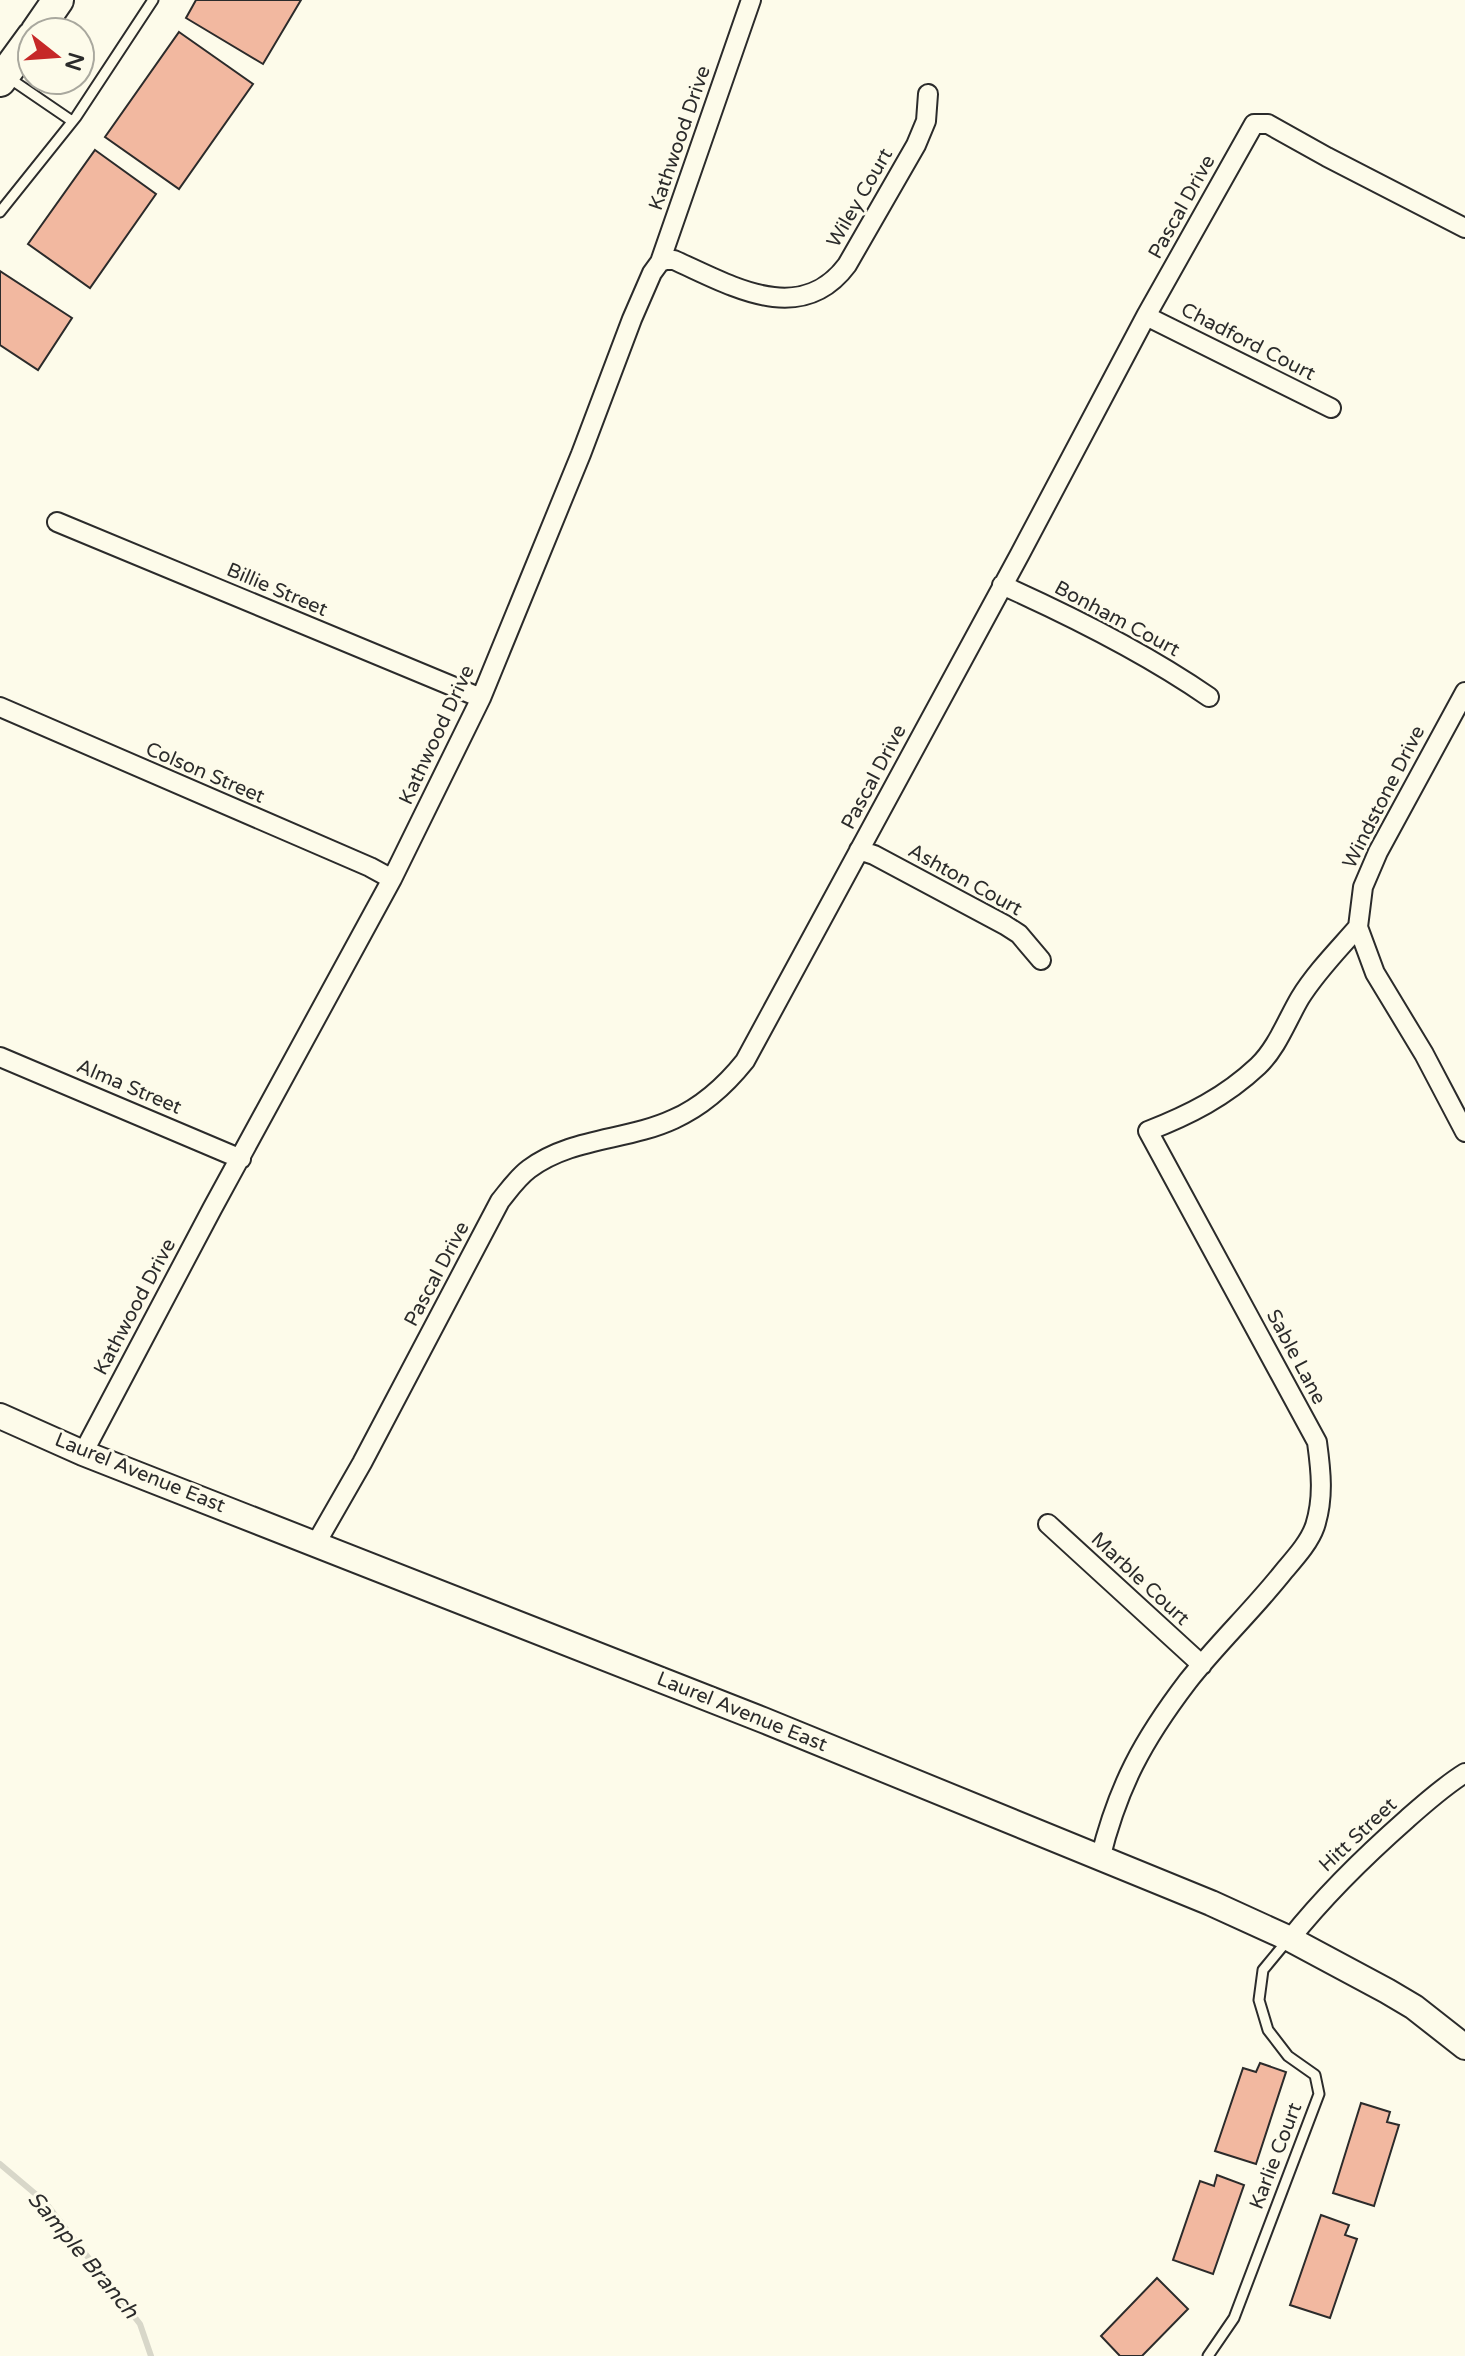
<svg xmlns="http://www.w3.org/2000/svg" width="1465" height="2356" font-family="'Varela Round',sans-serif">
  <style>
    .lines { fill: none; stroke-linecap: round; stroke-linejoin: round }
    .stream { stroke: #d8d7c9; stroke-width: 6 }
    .building { fill: #f2b8a0; stroke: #2b2b2b; stroke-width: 2 }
    .service-casing { stroke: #2b2b2b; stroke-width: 13 }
    .minor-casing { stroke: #2b2b2b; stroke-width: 22 }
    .tertiary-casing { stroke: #2b2b2b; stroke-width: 28 }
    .trunk-casing { stroke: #2b2b2b; stroke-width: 34 }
    .service { stroke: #fdfbea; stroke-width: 9 }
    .minor { stroke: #fdfbea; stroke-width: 18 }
    .tertiary { stroke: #fdfbea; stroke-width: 24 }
    .trunk { stroke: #fdfbea; stroke-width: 30 }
    .labels { text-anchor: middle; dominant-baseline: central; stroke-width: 6; stroke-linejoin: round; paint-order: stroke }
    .street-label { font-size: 20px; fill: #2b2b2b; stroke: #fdfbea }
    .water-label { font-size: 22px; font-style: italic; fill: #2b2b2b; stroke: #fdfbea }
  </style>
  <rect width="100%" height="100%" fill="#fdfbea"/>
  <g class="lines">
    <path class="stream" d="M0,2164L45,2202L140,2324L151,2356"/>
  </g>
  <path class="building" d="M196,0H301L263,64L186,18Z
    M179,32L253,84L179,189L105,137Z
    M95,150L156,194L90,288L28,244Z
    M0,271L72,318L38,370L0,345Z
    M1260,2063L1286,2072L1256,2164L1215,2151L1243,2068L1256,2072Z
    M1361,2103L1390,2112L1387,2122L1399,2125L1374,2206L1333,2193Z
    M1217,2175L1244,2185L1213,2274L1173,2260L1200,2181L1214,2186Z
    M1321,2215L1349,2225L1345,2235L1357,2239L1330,2318L1290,2305Z
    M1157,2278L1188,2309L1142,2356H1120L1101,2336Z"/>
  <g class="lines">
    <g class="service-casing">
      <path id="service" d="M9,78L72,121
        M0,212L76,117L153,0
        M1208,2356L1234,2318L1319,2094L1315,2075L1288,2056L1268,2030L1259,2000L1263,1970L1287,1941"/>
    </g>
    <g class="minor-casing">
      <path id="minor" d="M660,262L666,260H674C730,285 800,328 847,265L916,145L926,121L928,94
        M1146,316L1331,408
        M57,522L481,698
        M1002,585C1071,616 1147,654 1209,697
        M1465,692L1378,852L1363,887L1358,927L1375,973L1424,1054L1465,1132
        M0,707L370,867L392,879
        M859,850L874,855L1005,925L1019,934L1041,960
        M0,1057L241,1159
        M83,1453L212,1209L392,879L481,698L581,454L632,319L652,273L660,262L751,0
        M1048,1524L1202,1665
        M315,1545L362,1463L500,1201C509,1190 517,1178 529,1169C572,1137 627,1141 674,1119C703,1106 725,1086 745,1061L1020,554L1146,316L1254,124H1268L1327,157L1465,228
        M1100,1859C1118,1786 1143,1740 1188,1681C1218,1643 1254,1609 1284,1571C1295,1558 1309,1543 1315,1526C1324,1498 1321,1471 1317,1442L1148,1131C1189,1115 1225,1097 1258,1066C1277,1048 1287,1020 1300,998C1316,972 1338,950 1358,927
        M1290,1939C1325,1895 1365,1856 1407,1819C1425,1803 1444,1786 1465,1773"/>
    </g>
    <g class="tertiary-casing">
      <path id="tertiary" d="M0,1416L83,1453L763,1720L1211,1903L1290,1939L1387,1991L1414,2007L1465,2047"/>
    </g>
    <g class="trunk-casing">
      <path id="trunk" d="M36,32L58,0
        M0,81L32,37"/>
    </g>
    <use href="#service" class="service"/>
    <use href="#minor" class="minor"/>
    <use href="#tertiary" class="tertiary"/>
    <use href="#trunk" class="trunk"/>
  </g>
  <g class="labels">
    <g class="street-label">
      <text transform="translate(680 138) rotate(-71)">Kathwood Drive</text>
      <text transform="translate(860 198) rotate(-60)">Wiley Court</text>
      <text transform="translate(1182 207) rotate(-61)">Pascal Drive</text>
      <text transform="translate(1248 342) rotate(27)">Chadford Court</text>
      <text transform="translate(277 590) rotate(23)">Billie Street</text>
      <text transform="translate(1117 619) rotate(28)">Bonham Court</text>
      <text transform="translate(437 735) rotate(-65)">Kathwood Drive</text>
      <text transform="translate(205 773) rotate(23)">Colson Street</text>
      <text transform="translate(874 777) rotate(-62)">Pascal Drive</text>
      <text transform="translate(1384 797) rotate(-63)">Windstone Drive</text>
      <text transform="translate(965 880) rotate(29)">Ashton Court</text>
      <text transform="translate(129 1087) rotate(23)">Alma Street</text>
      <text transform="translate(437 1274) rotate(-62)">Pascal Drive</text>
      <text transform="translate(135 1307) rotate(-62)">Kathwood Drive</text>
      <text transform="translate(1296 1357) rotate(62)">Sable Lane</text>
      <text transform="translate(140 1473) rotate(22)">Laurel Avenue East</text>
      <text transform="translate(1140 1579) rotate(43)">Marble Court</text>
      <text transform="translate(742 1712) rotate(22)">Laurel Avenue East</text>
      <text transform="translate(1358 1835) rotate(-43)">Hitt Street</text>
      <text transform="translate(1276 2156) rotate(-69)">Karlie Court</text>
    </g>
    <g class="water-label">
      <text transform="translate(83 2255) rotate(50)">Sample Branch</text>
    </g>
  </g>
  <g transform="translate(56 56) rotate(107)"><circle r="38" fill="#fdfbea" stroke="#a9a89e" stroke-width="2"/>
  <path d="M0-6L14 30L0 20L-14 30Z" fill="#c62828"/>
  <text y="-12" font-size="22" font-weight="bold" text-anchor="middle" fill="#2b2b2b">N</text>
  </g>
</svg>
